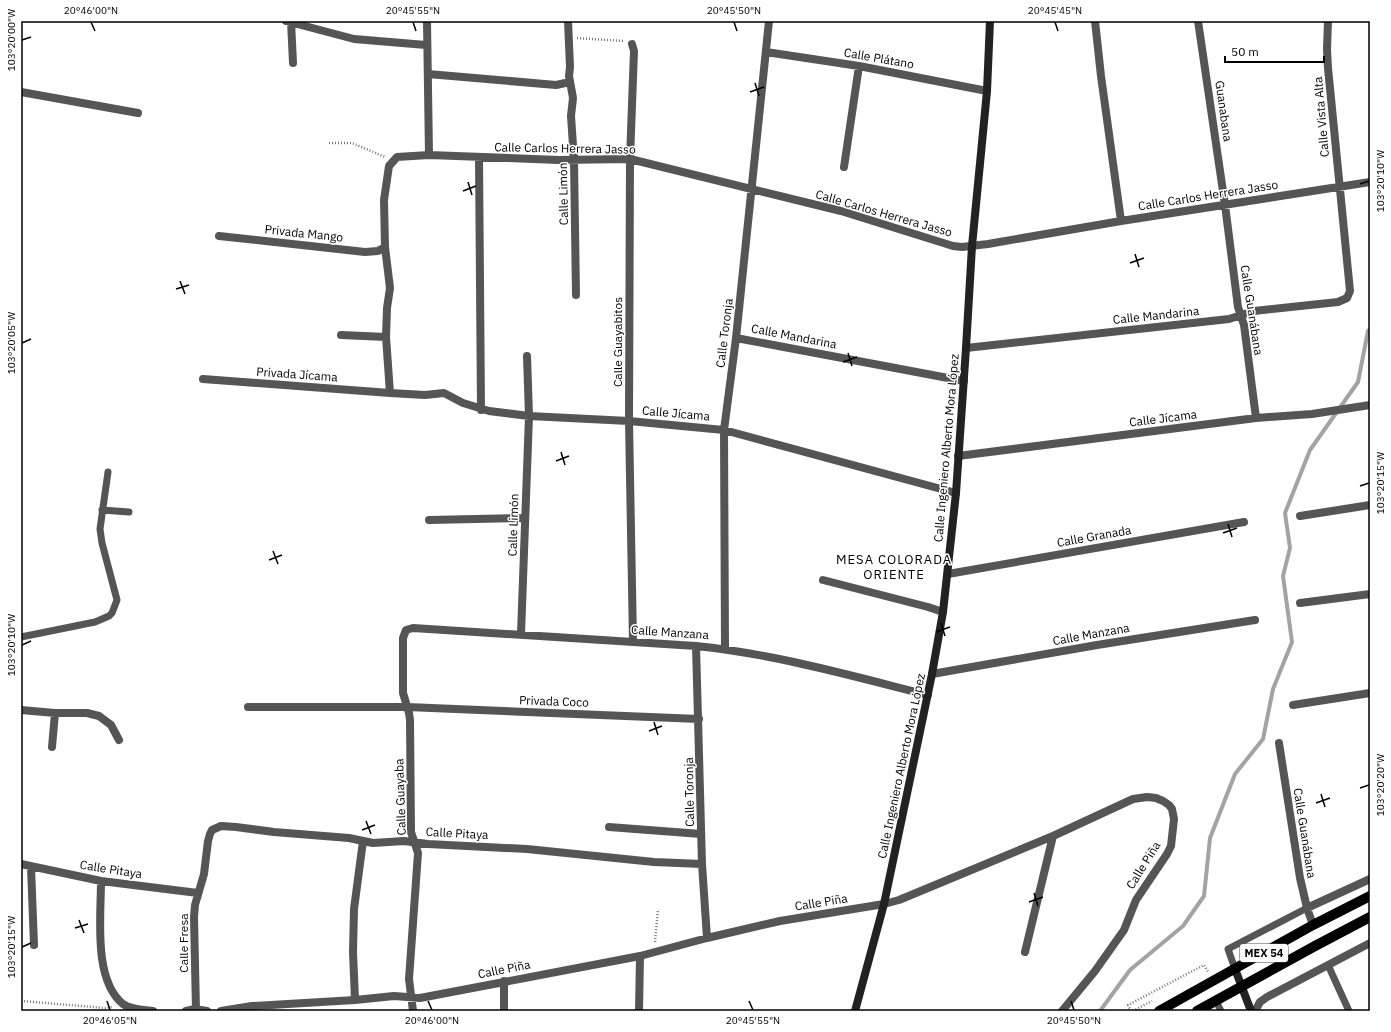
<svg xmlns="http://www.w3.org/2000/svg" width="1391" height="1032" font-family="'IBM Plex Sans',sans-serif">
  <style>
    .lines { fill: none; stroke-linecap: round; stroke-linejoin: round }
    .stream { stroke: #a3a3a3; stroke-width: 4 }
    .path { stroke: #777; stroke-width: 2.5; stroke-dasharray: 1 2; stroke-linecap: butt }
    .lane { stroke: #555; stroke-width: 7 }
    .street { stroke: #555; stroke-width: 8 }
    .secondary { stroke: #222; stroke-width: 8 }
    .primary { stroke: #000; stroke-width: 10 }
    .ticks { fill: none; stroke: #000; stroke-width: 1.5 }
    .labels { text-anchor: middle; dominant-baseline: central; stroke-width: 3; stroke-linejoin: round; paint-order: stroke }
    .shield { fill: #fff; stroke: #4c4c4c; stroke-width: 1 }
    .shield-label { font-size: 11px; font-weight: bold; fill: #000 }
    .street-label { font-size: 12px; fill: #000; stroke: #fff }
    .neighbourhood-label { font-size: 13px; letter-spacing: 1px; fill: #000; stroke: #fff }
    .neatline { fill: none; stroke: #000; stroke-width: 1.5 }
    .ticks-label { font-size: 10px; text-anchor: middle; fill: #000 }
  </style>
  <rect width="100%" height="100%" fill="#fff"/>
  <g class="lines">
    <path class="stream" d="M1100,1011L1130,970L1183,926L1204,896L1210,838L1235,774L1263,739L1273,689L1292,642L1283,576L1290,548L1285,513L1310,450L1358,382L1368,331L1370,329"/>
    <path class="path" d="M577,38L624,41
      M329,143H352L364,148L385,157
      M655,942L658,909
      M21,1001L105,1008L112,1007
      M1131,1011L1128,1005L1204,965L1208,972
      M1133,1011L1152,1001"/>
    <path class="lane" d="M102,510L129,512
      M21,637L95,622L109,616L112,613L117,600L102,543L100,529L108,472
      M1328,965L1349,1011
      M1235,969L1228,949L1307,908
      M1216,1001L1221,1011"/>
    <path class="street" d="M286,21L354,39L426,45
      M291,21L293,63
      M427,21L429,155
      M568,21L570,67L569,76L573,98L571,116L574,160L576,295
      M1095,21L1101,76L1121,221
      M1198,21L1225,205L1238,307L1244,325L1256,418
      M632,44L634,51L630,159L629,421L633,641
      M766,52L859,66L987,91
      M428,74L556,85L570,82
      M21,92L138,113
      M479,157L481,410
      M844,167L859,66
      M219,236L365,252L378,251L385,247
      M341,335L386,337
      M736,338L964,381
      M966,348L1229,319L1254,311L1338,302L1347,298L1350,291L1328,68L1327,49L1328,21
      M203,379L390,393L425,395L444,393L463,403L489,411L529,416L629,421L724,430L956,493
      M390,393L386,337L387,308L390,288L385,247L384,200L389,166L397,157L429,155L559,160L630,159L841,211L953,246L962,247L988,244L1121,221L1370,182
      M958,456L1256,418L1312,414L1370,405
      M1300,516L1370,505
      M429,520L525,518
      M948,574L1244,522
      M823,580L928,607L943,612
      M1300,603L1370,594
      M521,634L529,416L527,356
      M696,646L702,864L707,938
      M725,649L724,430L736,338L769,21
      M932,674L1097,645L1255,620
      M1293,705L1370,693
      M248,707H407L699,719
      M21,710L55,713H87L99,716L111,725L119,740
      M1279,743L1300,878L1307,908L1313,925
      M52,747L55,713
      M609,827L701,834
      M21,864L101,881L198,893
      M31,867L34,945
      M101,881C101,916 93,980 123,1004C131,1010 144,1010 153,1011
      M1307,908L1370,879
      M1025,952L1053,836
      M355,1000L353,952L354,909L363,841
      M186,1011L195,1009L207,1011
      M196,1011L194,917L195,905L204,874L208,841L210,834L212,830L221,826L236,827L274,832L349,838L373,843L404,841L428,844L527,849L654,862L702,864
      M221,1011L252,1006L355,1000L394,996L420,998L640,956L707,938L780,921L884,904L899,900L1053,836L1133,799L1147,797L1156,798L1163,801L1169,805L1172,809L1174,819L1171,846L1167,854L1136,900L1124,930L1095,971L1062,1011
      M413,1011L409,979L418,853L411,832L410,720L409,713L403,693V638L406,630L413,628L696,646C775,654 852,676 928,695
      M504,1011V981
      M639,1011L640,956
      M1255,1011L1260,1002L1267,997L1370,943"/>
    <path class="secondary" d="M1235,969L1251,1011
      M855,1011L884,904L932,674L943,612L956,493L966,348L972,246L987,91L990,21"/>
    <path class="primary" d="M1159,1011L1313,925L1370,896
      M1197,1011L1315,946L1370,917"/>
  </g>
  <path class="ticks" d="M91,22L95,31M413,22L416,31M734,22L737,31M1055,22L1058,31M22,40L31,37M755,83L759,96M750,92L764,87M468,182L472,195M1360,184L1369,181M463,191L476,186M1135,254L1139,267M1130,263L1144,258M180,281L185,294M176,289L189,285M22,343L31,339M848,353L852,366M843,362L857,357M561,452L565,465M556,461L569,456M1360,486L1369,483M1228,524L1232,537M1223,533L1237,528M273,551L278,564M269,560L282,555M941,623L945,636M936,632L950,627M22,645L31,641M654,722L658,735M649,731L662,726M1360,788L1369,785M1321,794L1325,807M1316,803L1330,798M366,821L371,834M362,830L375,825M1034,893L1038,906M1029,902L1043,897M79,920L84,933M75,928L88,924M22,947L31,943M107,1001L110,1010M428,1001L432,1010M749,1001L753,1010M1071,1001L1074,1010"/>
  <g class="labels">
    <rect class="shield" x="1240" y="944" width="48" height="18" rx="3"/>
    <g class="shield-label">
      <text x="1264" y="953">MEX 54</text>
    </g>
    <g class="street-label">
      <text transform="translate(879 58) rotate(10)">Calle Plátano</text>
      <text transform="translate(1224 111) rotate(82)">Guanabana</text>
      <text transform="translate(1321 117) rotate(-95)">Calle Vista Alta</text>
      <text transform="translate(565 148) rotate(1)">Calle Carlos Herrera Jasso</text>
      <text transform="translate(563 194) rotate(-91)">Calle Limón</text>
      <text transform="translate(1208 195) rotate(-9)">Calle Carlos Herrera Jasso</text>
      <text transform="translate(884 213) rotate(16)">Calle Carlos Herrera Jasso</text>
      <text transform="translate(304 233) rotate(6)">Privada Mango</text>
      <text transform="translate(1252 310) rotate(81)">Calle Guanábana</text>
      <text transform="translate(1156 315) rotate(-6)">Calle Mandarina</text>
      <text transform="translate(724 333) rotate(-83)">Calle Toronja</text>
      <text transform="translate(794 336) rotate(11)">Calle Mandarina</text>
      <text transform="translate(617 342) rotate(-90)">Calle Guayabitos</text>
      <text transform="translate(297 374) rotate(4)">Privada Jícama</text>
      <text transform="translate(676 413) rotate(5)">Calle Jícama</text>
      <text transform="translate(1163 418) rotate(-7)">Calle Jícama</text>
      <text transform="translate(946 448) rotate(-85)">Calle Ingeniero Alberto Mora López</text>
      <text transform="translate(513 525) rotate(-88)">Calle Limón</text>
      <text transform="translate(1094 536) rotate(-10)">Calle Granada</text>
      <text transform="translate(670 632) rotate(4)">Calle Manzana</text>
      <text transform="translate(1091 634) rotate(-10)">Calle Manzana</text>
      <text transform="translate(554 701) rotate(2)">Privada Coco</text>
      <text transform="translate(901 766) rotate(-78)">Calle Ingeniero Alberto Mora López</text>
      <text transform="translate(689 792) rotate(-91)">Calle Toronja</text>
      <text transform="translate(400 797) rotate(-92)">Calle Guayaba</text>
      <text transform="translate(457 833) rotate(3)">Calle Pitaya</text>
      <text transform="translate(1305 833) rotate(81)">Calle Guanábana</text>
      <text transform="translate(1143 865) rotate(-58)">Calle Piña</text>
      <text transform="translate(111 869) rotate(9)">Calle Pitaya</text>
      <text transform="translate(821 902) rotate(-9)">Calle Piña</text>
      <text transform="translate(183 943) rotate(-90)">Calle Fresa</text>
      <text transform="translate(504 969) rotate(-11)">Calle Piña</text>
    </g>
    <g class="neighbourhood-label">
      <text x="894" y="559">MESA COLORADA<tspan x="894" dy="15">ORIENTE</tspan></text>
    </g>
  </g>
  <rect width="1391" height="1032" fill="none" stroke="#ffffff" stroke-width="44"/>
  <path d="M1225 56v6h99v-6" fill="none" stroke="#000000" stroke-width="2"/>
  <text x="1231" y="56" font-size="12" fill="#000000" stroke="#ffffff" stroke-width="3" paint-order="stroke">50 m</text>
  <rect x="22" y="22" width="1347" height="988" class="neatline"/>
  <g class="ticks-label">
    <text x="91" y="14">20°46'00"N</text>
    <text x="413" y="14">20°45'55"N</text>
    <text x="734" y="14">20°45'50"N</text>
    <text x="1055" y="14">20°45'45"N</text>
    <text transform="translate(11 40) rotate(-90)" y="4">103°20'00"W</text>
    <text transform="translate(1380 181) rotate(-90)" y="4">103°20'10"W</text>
    <text transform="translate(11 343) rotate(-90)" y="4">103°20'05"W</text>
    <text transform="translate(1380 483) rotate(-90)" y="4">103°20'15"W</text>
    <text transform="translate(11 645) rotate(-90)" y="4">103°20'10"W</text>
    <text transform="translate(1380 785) rotate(-90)" y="4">103°20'20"W</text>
    <text transform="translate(11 947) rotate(-90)" y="4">103°20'15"W</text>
    <text x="110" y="1024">20°46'05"N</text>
    <text x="432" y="1024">20°46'00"N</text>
    <text x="753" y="1024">20°45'55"N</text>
    <text x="1074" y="1024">20°45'50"N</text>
  </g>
</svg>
